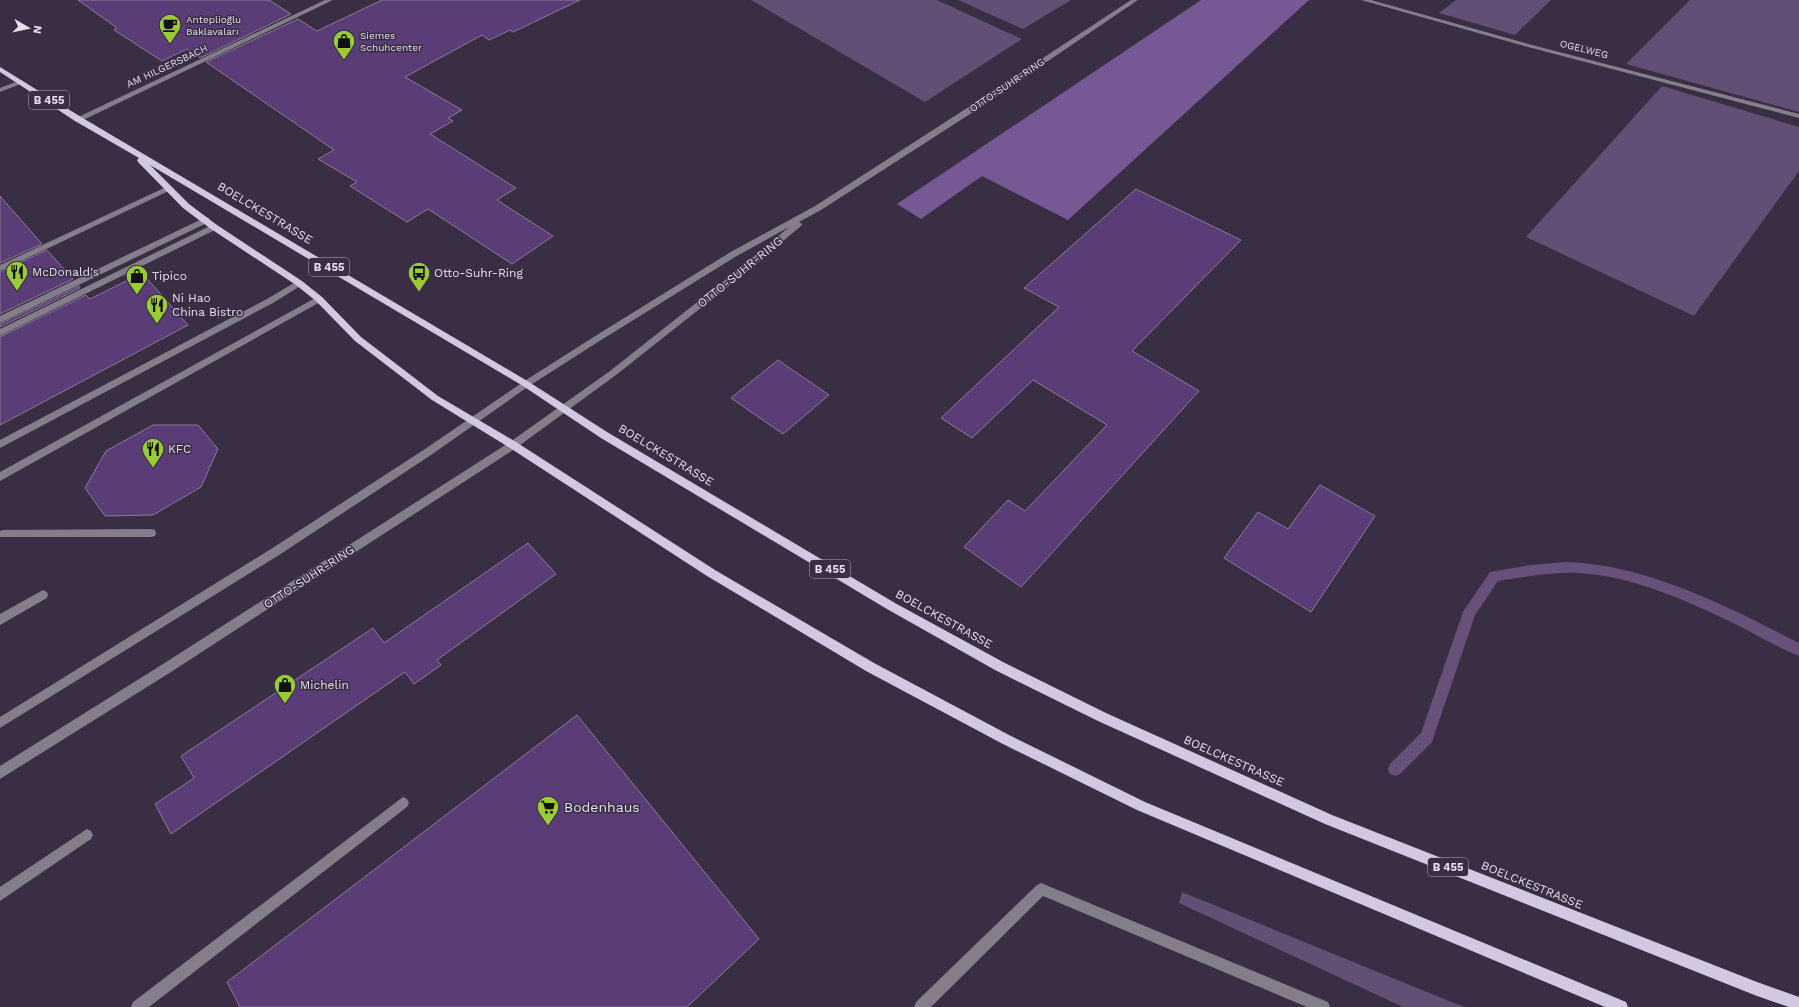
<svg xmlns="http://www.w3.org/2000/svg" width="1799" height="1007" font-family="'Work Sans',sans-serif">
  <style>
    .green { fill: #614f75 }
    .forest { fill: #765894 }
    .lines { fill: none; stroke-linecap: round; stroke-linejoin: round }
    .stream { fill: #67507a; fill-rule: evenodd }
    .building { fill: #5a3d76; stroke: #887c96 }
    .minor { fill: #837e8a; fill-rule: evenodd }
    .major { fill: #d3c8e1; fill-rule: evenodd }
    .labels { text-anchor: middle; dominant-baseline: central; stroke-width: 3; stroke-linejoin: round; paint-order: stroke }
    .far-poi-label { font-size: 10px; fill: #e6dfee; stroke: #392e44; text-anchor: start }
    .far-street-label { font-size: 10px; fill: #e6dfee; stroke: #392e44 }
    .shield { fill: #392e44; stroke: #b2aabb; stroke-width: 1 }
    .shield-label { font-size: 11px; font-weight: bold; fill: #e6dfee }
    .street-label { font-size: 12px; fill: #e6dfee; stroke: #392e44 }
    .poi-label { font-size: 12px; fill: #e6dfee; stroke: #392e44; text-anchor: start }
    .near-poi-label { font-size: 14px; fill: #e6dfee; stroke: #392e44; text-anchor: start }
  </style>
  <rect width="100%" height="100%" fill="#392e44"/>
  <path class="green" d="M751,0H937L1022,39L925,102Z
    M958,0H1071L1023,29Z
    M1456,0H1551L1515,35L1439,13Z
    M1690,0H1799V112L1626,64Z
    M1662,86L1799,127V171L1694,316L1526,237Z
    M1182,892L1449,1001L1465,1007H1403L1179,903Z"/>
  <path class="forest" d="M1201,0H1309L1068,220L982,176L921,219L897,204Z"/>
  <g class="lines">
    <path class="stream" d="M1566,562C1646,564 1729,607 1799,643V656C1776,647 1754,633 1731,622C1685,600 1632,576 1579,573C1552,572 1525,577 1498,581L1475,615L1432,742L1400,774L1395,776L1390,774L1388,769L1390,764L1421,733L1463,612L1490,572L1530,565Z"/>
  </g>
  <path class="building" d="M78,0H269L291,14L200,58L187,49L162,61L114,30L117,28Z
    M382,0H580L513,32L510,30L489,40L482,35L405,77L462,110L448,118L453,121L430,134L516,188L497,200L553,236L512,264L428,209L407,222L350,186L357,182L318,159L334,150L206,62L298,19L317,31Z
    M1136,189L1241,240L1132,351L1199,391L1021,587L964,547L1008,500L1025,511L1107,425L1033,380L972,438L941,418L1059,307L1024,288Z
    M0,196L42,244L0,263Z
    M47,250L73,279L0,314V272Z
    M142,273L188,325L0,425V337L86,295L90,299Z
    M79,286L80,288L0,327V324Z
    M778,360L829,395L783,434L731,398Z
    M153,425H198L218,449L201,487L153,515L105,516L85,488L106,451Z
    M1320,485L1375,516L1311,612L1224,558L1258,512L1288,529Z
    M528,543L556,574L437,660L441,665L414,684L405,672L171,834L155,804L194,778L181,756L373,628L384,643Z
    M577,715L759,939L687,1007H240L227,982Z"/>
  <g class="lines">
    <path class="minor" d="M325,0H333L81,121L74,119Z
      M1131,0H1138L970,114L821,210L799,222L802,224L801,226L740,277L616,375L516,448L171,672L0,779V766L163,664L510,442L610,371L734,273L789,227L735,257L598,342L529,386L431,455L279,555L0,728V717L271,549L425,449L523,382L592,338L729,253L815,206L964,110Z
      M1361,0H1371L1532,45L1799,114V118L1528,47Z
      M21,80L23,81V83L0,92V88Z
      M166,187H172L173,189L0,271V265Z
      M206,217L209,218V222L0,323V316Z
      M214,224L217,225V229L0,336V329Z
      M299,280L303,283L302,285L273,303L0,448V440L267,299Z
      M319,296L323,299L322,301L0,481V472Z
      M151,529L155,530L156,533L155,536L151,537H0V531L3,530Z
      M43,590L47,592L48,595L47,598L0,625V614Z
      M403,797L407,799L409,803L407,807L149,1007H131L133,1002Z
      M87,829L91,831L93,835L91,839L0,901V887Z
      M1041,883L1328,1002L1330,1007H1307L1043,896L931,1007H914L916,1002L1037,885Z"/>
    <path class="major" d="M0,67L81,117L529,382L607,432L895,603L1003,662L1106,713L1332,815L1757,982L1799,997V1007H1789L1757,996L1325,824L1098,721L995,670L887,609L601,438L523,386L150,165L189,204L217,225L302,281L322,297L361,337L438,396L516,442L715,570L874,663L1009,735L1145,802L1626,1002L1628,1007H1605L1137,810L1001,743L866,671L707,576L510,448L432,400L355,341L316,301L296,285L211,229L183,208L138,162L137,160L139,158L75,121L0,72Z"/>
  </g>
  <defs>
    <g id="cafe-pin" transform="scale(1.15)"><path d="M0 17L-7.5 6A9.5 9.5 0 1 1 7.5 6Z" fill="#9acb34" stroke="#392e44"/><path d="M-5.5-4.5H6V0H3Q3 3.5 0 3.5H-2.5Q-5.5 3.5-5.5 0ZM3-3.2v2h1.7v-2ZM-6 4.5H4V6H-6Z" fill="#111"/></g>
    <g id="shop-pin" transform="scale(1.15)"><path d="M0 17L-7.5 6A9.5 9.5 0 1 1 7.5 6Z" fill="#9acb34" stroke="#392e44"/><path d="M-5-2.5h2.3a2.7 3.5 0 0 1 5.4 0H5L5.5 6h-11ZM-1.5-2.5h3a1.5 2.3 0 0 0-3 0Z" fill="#111"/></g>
    <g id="restaurant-pin" transform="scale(1.15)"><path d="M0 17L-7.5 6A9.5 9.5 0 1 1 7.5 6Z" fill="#9acb34" stroke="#392e44"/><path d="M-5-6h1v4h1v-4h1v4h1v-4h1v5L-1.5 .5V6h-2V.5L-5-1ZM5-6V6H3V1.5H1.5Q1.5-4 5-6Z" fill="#111"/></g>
    <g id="bus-pin" transform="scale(1.15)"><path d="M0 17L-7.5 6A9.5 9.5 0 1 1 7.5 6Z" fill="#9acb34" stroke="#392e44"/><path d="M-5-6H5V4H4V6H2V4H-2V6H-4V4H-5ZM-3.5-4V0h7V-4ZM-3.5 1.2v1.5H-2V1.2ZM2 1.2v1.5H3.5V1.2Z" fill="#111"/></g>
    <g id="supermarket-pin" transform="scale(1.15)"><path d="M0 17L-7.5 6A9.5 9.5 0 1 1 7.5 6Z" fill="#9acb34" stroke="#392e44"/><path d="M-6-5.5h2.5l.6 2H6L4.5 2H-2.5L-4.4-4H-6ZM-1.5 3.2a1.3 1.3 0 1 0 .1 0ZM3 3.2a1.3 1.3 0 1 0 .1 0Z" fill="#111"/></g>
  </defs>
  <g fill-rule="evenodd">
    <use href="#cafe-pin" x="170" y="25"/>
    <use href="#shop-pin" x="344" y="41"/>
    <use href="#restaurant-pin" x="17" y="272"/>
    <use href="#bus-pin" x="419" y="273"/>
    <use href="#shop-pin" x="137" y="276"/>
    <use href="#restaurant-pin" x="157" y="305"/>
    <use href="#restaurant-pin" x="153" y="449"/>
    <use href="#shop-pin" x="285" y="685"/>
    <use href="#supermarket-pin" x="548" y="807"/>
  </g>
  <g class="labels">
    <g class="far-poi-label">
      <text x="186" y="19">Anteplioğlu<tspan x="186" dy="12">Baklavaları</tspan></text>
      <text x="360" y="35">Siemes<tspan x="360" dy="12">Schuhcenter</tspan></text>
    </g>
    <g class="far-street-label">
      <text transform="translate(1584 49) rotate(14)">OGELWEG</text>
      <text transform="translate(167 66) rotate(-25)">AM HILGERSBACH</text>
      <text transform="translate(1007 85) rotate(-34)">OTTO-SUHR-RING</text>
    </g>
    <g class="shield">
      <rect x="29" y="91" width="40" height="18" rx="3"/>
      <rect x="309" y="258" width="40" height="18" rx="3"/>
      <rect x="810" y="560" width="40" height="18" rx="3"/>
      <rect x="1428" y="858" width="40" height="18" rx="3"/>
    </g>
    <g class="shield-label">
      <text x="49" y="100">B 455</text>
      <text x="329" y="267">B 455</text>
      <text x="830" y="569">B 455</text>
      <text x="1448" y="867">B 455</text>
    </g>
    <g class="street-label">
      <text transform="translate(265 213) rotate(31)">BOELCKESTRASSE</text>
      <text transform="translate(740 272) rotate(-39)">OTTO-SUHR-RING</text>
      <text transform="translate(666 455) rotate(31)">BOELCKESTRASSE</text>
      <text transform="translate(309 577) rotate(-33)">OTTO-SUHR-RING</text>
      <text transform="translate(944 619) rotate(29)">BOELCKESTRASSE</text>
      <text transform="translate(1234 761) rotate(24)">BOELCKESTRASSE</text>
      <text transform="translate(1532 885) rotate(22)">BOELCKESTRASSE</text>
    </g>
    <g class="poi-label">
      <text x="32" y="272">McDonald's</text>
      <text x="434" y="273">Otto-Suhr-Ring</text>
      <text x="152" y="276">Tipico</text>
      <text x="172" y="298">Ni Hao<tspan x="172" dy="14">China Bistro</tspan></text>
      <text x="168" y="449">KFC</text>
      <text x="300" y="685">Michelin</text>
    </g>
    <g class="near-poi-label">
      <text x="564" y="807">Bodenhaus</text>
    </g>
  </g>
  <g transform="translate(28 28) rotate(99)" stroke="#392e44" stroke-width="3" paint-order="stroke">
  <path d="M0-3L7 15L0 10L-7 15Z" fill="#e6dfee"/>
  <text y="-6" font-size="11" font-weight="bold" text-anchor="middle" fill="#e6dfee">N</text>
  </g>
</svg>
